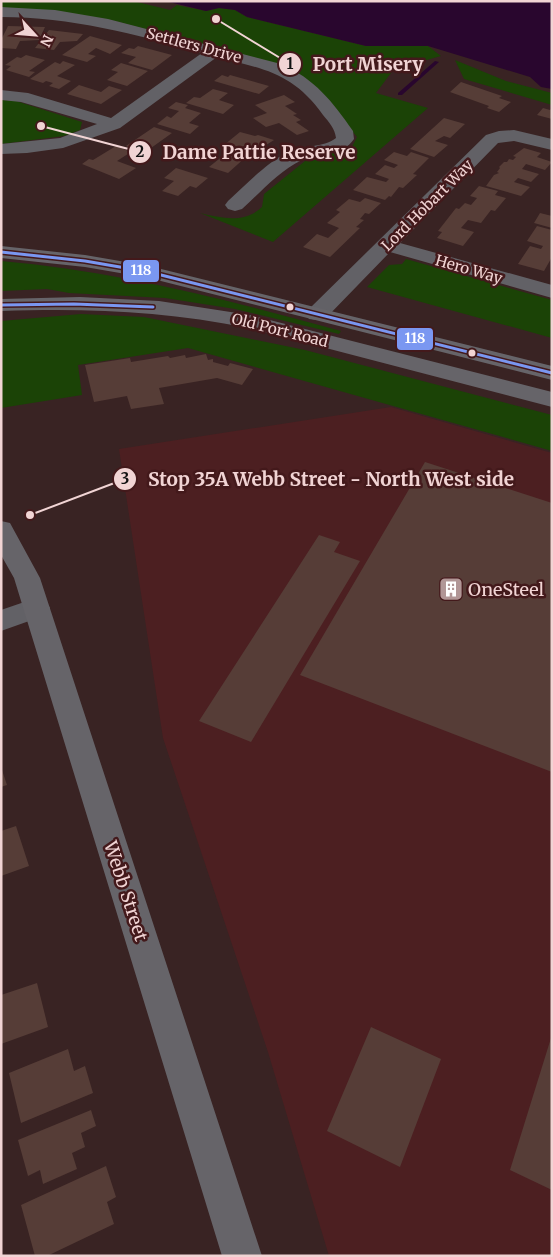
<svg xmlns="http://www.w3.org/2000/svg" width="553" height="1257" font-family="Merriweather,serif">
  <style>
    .built { fill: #4c1f21 }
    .green { fill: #1b4306 }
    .water { fill: #29062e }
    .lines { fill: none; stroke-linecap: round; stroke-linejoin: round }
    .stream { fill: #29062e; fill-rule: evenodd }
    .building { fill: #563d37 }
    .street { fill: #626166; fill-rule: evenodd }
    .secondary { fill: #666469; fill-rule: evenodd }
    .bus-1-casing { stroke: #43191b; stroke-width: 6 }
    .bus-1 { stroke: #7a97f1; stroke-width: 3 }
    .bus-dot { fill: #f1d4d4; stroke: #43191b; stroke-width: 2 }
    .labels { text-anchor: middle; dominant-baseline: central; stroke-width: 5; stroke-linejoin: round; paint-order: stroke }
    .far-street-label { font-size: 15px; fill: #f1d4d4; stroke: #43191b }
    .poi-label { font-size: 18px; fill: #f1d4d4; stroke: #43191b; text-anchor: start }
    .street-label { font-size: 18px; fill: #f1d4d4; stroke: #43191b }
    .leader { fill: none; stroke: #f1d4d4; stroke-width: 2 }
    .callout-dot { fill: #f1d4d4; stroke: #43191b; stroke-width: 2 }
    .mark-label { font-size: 15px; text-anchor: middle; font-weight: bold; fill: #111 }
    .callout-label { font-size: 19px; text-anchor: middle; font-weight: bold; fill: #f1d4d4; stroke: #43191b; stroke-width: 5; stroke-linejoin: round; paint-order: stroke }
    .line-badge { stroke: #43191b; stroke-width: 2 }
    .badge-label { font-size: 14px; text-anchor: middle; font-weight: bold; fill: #fff }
  </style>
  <rect width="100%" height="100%" fill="#392323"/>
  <path class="built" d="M391,407L552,453V1256H329L268,1052L163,738L119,449Z"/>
  <path class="green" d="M1,1H133L170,10L177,5L206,11L219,8L235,10L247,17L366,46H428L441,56L394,69L376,93L428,108L273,242L200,213C222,218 244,224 262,207L264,194L310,157L352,147L357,137L318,89L271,62L115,21L69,13L1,9Z
    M455,60L506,81L552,93V105L464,79Z
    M1,100L16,101L82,122L80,130L64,136L1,144Z
    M406,259L552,300V338L367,287L389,265L402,264Z
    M1,261C117,271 229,300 341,331L339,334L235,309L165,298L69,293L47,289L1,291Z
    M81,314L144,317L305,350L552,415V451L188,348L78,365L82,395L1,408V321Z"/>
  <path class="water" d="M165,1H552V89L541,87L530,77L428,46H366L247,17L235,10L219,8L206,11Z"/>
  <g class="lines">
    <path class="stream" d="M435,61L439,62L402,95H398V93Z"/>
  </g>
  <path class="building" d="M8,26L45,27L39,40L20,41L16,49L1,48V40Z
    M49,30L83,34L77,41L60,42L54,50L35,48Z
    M90,36L122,45L110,54L96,48L88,54L96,56L87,62L62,55Z
    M138,46L172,55L152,70L128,63L136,57L121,53L129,48L134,49Z
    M26,55L45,60L29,71L35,72L29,77L6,70L11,66L5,65L17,57L21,58Z
    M63,61L75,65L57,76L71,81L59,89L49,86L53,83L46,81L43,83L30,79L55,62L60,64Z
    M121,63L148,71L127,86L107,80L118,72L111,70Z
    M222,75L228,77L230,75L269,86L259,94L214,81Z
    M461,82L502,96L499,98L511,102L499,112L487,108L489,106L450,92Z
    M79,85L101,92L109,86L122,90L101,104L67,94Z
    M213,89L228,93L219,100L234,105L223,114L186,103L194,97L200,98Z
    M284,95L295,102L285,106L297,114L293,115L301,120L296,122L309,131L297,135L279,123L266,127L253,118L267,113L255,105Z
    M176,102L188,105L185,108L201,113L189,123L199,126L190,134L157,124L167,116L171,118L179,111L168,108Z
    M543,108L550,110L552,108V119L537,115Z
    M444,118L465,124L450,138L444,136L435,141L448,145L434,157L410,149Z
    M154,127L172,133L144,153L126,146Z
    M240,132L255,136L258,135L274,140L252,154L224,145Z
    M116,146L131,152L117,161L136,168L119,179L82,164L89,159L93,160Z
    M524,148L541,153L537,157L552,162L545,170L526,164L522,169L539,174L531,182L518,178L514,182L530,187L521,196L486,186L494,175L499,173L497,172L500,168L499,167L504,162H507L509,159L513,160L516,157L513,156Z
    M229,151L247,156L228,173L209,167Z
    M394,152L407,156L411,152L429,158L413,174L417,175L403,188L399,187L391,197L389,196L385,200L353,190L367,177L386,182L389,179L375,174L385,165L394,168L398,165L384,160Z
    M176,168L208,178L196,188L190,186L178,196L162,191L174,181L164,178Z
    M479,186L498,191L495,195L506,198L495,211L491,210L481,223L468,220L461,228L474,232L463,246L437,238L442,232L438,231L456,208L459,209L465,203L471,205L477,198L470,196Z
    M365,198L381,203L369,214L365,213L360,219L364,220L356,227L360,228L330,257L303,247L317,234L328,238L339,228L327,223L340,212L336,210L349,199L360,202Z
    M540,213L552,216V228L534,223Z
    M537,226L552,230V257L544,271L518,264L530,246L541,249L543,246L527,241Z
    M206,354L208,360L213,359V362L228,366L230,363L253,369L242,385L217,378L159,388L164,404L131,409L127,396L94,402L85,365L130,358L131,362L168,356L170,358L185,355L186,358Z
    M425,462L552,503V772L300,675Z
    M319,535L340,542L334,552L360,561L251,742L199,721Z
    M1,767L7,785L1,787Z
    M16,826L29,866L1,876V831Z
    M37,983L48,1027L1,1044V995Z
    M371,1027L441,1059L400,1167L327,1131Z
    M551,1038H552V1190L510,1170Z
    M68,1049L74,1071L85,1066L93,1093L21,1123L9,1073Z
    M91,1110L96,1126L81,1133L85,1147L72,1153L77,1169L43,1184L40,1170L28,1176L18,1140Z
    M106,1166L116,1197L107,1202L114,1224L47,1256H35L21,1205Z"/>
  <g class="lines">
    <path class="street" d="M1,7L55,10L108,19L281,64C315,79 332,101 353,131L354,139C342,157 319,151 302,160C279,171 261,192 242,209L235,211L228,209L225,205L228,201C247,184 265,164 288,152C303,145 323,148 336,138C335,129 329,122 323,115C293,73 264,69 217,57L120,128L63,148L27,153L1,154V144L60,138L97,124L21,102L1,100V90L28,93L111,118L202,53C135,34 71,17 1,17Z
      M514,130L552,139V150L514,141L498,143L400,243L552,285V298L390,252L325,319L317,320L309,319L306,314L309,309L486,135L499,131Z
      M36,598L46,601L50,608L46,615L1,631V610Z"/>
    <path class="secondary" d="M1,246L85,255L149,266L552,366V380L149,278L85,267L1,258Z
      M80,297L159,301L250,315L552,392V407L249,328C163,311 89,308 1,311V299Z
      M1,521L10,523L40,578L262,1256H222L14,578L1,555Z"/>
    <g class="bus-1-casing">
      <path id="bus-1" d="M1,252L85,261L149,272L552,373
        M1,305L74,304L153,307"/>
    </g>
    <use href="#bus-1" class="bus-1"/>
  </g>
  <defs>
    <g id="building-square" transform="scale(1.25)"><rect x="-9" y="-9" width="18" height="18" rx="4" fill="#b19696" stroke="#43191b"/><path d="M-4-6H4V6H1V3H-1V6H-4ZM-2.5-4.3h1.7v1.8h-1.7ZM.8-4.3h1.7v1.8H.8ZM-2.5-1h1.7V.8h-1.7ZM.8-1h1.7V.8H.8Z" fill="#fff"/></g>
  </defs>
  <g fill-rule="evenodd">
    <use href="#building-square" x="451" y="589"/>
  </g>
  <g class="bus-dot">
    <circle cx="290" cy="307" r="4.5"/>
    <circle cx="472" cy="353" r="4.5"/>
  </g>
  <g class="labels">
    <g class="far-street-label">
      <text transform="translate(194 45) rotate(15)">Settlers Drive</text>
      <text transform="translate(427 205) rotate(-45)">Lord Hobart Way</text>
      <text transform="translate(469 269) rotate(16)">Hero Way</text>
      <text transform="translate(280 330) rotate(14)">Old Port Road</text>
    </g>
    <g class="poi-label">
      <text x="468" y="589">OneSteel</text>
    </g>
    <g class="street-label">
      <text transform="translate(126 891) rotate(72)">Webb Street</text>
    </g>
  </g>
  <path class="leader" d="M216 19L290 64M41 126L140 152M30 515L125 479"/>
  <g class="callout-dot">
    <circle cx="216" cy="19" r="5"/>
    <circle cx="41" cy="126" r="5"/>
    <circle cx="30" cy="515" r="5"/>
    <circle cx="290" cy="64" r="12"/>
    <circle cx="140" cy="152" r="12"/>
    <circle cx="125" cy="479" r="12"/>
  </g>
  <g class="mark-label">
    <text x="290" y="69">1</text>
    <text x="140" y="157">2</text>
    <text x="125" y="484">3</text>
  </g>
  <g class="callout-label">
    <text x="368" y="71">Port Misery</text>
    <text x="259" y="159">Dame Pattie Reserve</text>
    <text x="331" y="486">Stop 35A Webb Street - North West side</text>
  </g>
  <g class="line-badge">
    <rect x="122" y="259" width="38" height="24" rx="5" fill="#7a97f1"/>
    <rect x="396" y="327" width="38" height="24" rx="5" fill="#7a97f1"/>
  </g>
  <g class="badge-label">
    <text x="141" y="275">118</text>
    <text x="415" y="343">118</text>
  </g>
  <rect width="553" height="1257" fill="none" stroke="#f1d4d4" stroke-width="5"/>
  <g transform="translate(35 35) rotate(116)" stroke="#43191b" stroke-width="4" paint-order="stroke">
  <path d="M0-4L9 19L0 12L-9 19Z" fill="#f1d4d4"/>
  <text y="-8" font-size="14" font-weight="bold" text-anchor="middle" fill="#f1d4d4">N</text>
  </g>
</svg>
